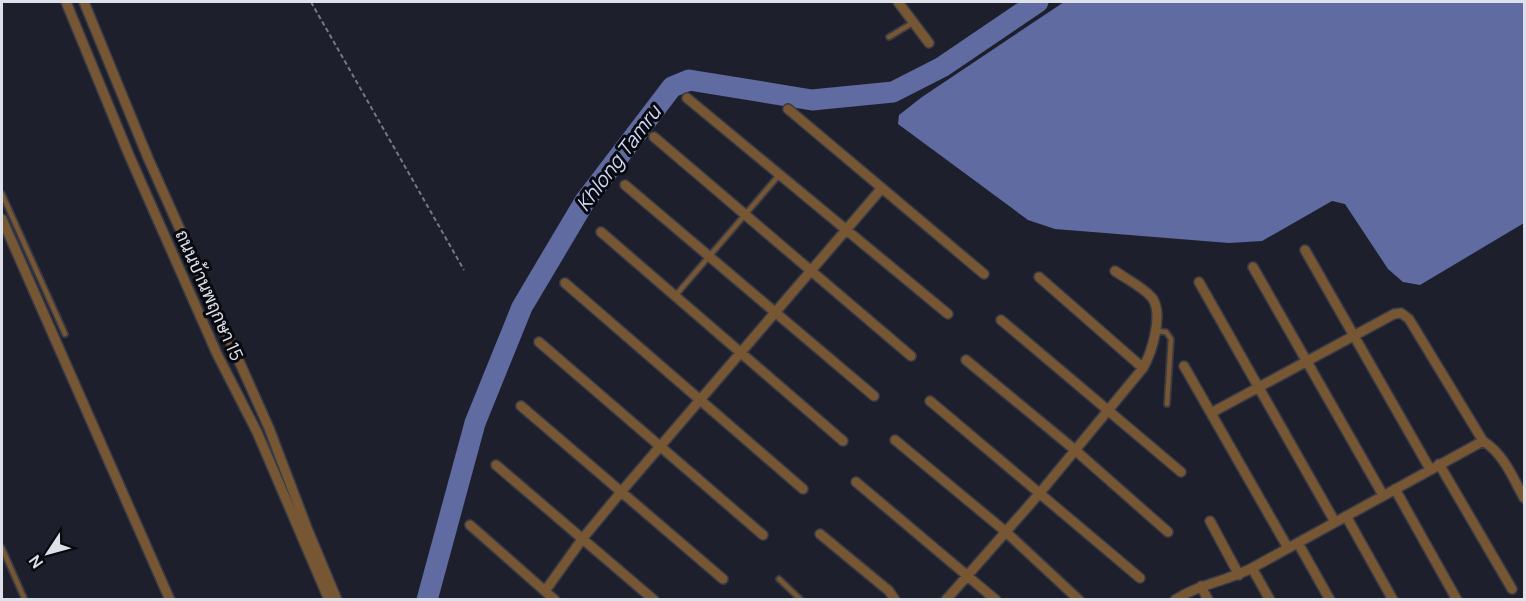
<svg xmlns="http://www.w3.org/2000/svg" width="1526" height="601" font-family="Manrope,Sarabun,sans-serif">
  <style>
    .water { fill: #606ba1 }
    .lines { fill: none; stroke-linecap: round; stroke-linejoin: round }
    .river { stroke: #606ba1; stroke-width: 21 }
    .lane-casing { stroke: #383b46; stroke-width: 8 }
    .street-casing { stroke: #383b46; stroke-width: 12 }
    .path { stroke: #767983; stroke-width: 2; stroke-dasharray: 4.5 3; stroke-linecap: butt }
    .lane { stroke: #775634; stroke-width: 4.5 }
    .street { stroke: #775634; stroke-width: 9 }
    .labels { text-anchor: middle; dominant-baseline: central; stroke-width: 6; stroke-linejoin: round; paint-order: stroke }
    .street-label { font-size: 18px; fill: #dee1e9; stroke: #080a0f }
    .water-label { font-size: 20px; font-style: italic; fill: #cfd7f8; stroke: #080a0f }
  </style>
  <rect width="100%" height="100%" fill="#1d202c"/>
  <path class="water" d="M1064,2H1524V223L1420,285L1403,282L1388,269L1345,204L1332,201L1262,241L1229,243L1055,229L1028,220L898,124L899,115L922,97Z"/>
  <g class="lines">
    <path class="river" d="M427,600L475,423L522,307L585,201L672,87L689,80L812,100L893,92L942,67L1038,2"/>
    <g class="lane-casing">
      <path id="lane" d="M889,37L914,22
        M2,194L65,334
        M675,296L780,174
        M1156,331L1166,332L1171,339L1167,404
        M2,548L25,600
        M779,579L801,600"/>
    </g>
    <g class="street-casing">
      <path id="street" d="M66,2L129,155L217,354L257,432L329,600
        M84,2L148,158L269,428L307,528L337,600
        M898,2L929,43
        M687,98L948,314
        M788,109L984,274
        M654,137L911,356
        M625,185L874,396
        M2,219L170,600
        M601,232L843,441
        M1305,250L1430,469
        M1253,267L1383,495
        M1039,277L1143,368
        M1199,282L1335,522
        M565,283L803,489
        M1001,320L1181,472
        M539,342L763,535
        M966,360L1075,450L1168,532
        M1184,366L1288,548
        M930,401L1140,578
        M521,406L723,579
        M1211,413L1394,314L1401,313L1409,319L1483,441C1504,454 1513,478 1524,498
        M895,440L1006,532L1079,600
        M1439,464L1512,589
        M496,465L654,600
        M856,482L996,600
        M1395,489L1457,600
        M1346,516L1393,600
        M1210,521L1239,575
        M470,525L555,600
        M820,534L889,591L895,600
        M1298,543L1330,600
        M1252,568L1270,600
        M1201,586L1208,600
        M545,591L583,538L621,492L882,188
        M946,600L1039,494L1143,368C1152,352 1163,316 1153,299C1145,288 1126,279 1115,271
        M1175,600C1199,584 1227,581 1252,568L1483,441"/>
    </g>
    <path class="path" d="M311,2L464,270"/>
    <use href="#lane" class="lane"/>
    <use href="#street" class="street"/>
  </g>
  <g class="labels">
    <g class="street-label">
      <text transform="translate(210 295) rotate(66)">ถนนบ้านพฤกษา 15</text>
    </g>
    <g class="water-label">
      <text transform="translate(618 158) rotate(-53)">Khlong Tamru</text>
    </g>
  </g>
  <rect width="1526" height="601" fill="none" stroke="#dee1e9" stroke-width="6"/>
  <g transform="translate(48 553) rotate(234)" stroke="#080a0f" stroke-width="4.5" paint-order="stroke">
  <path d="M0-4.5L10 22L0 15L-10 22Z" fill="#dee1e9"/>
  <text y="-9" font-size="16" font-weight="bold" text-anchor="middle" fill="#dee1e9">N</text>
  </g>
</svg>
